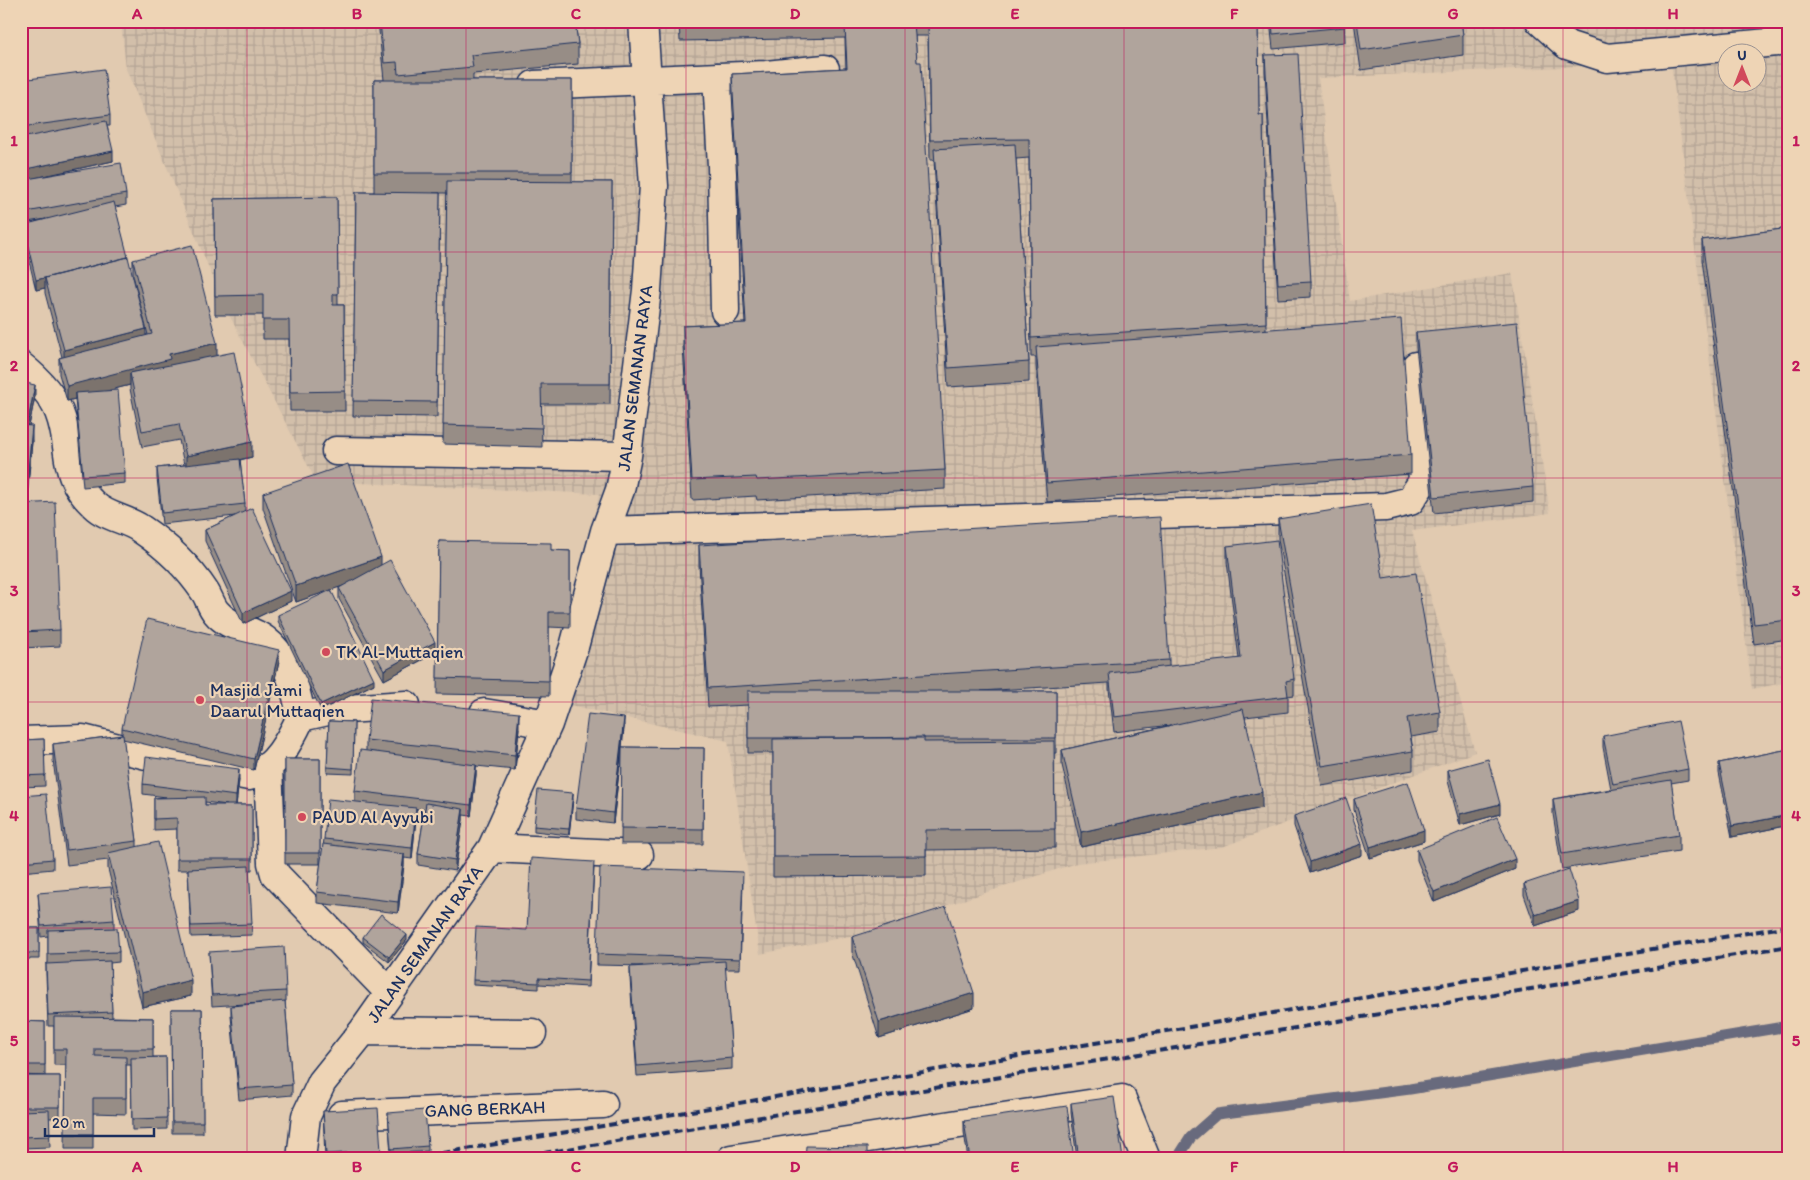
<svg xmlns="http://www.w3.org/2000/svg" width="1810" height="1180" font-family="Itim,sans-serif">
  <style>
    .industrial { fill: url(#industrial-grid); fill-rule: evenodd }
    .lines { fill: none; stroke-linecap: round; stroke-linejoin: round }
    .stream { stroke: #686a7d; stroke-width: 11 }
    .minor-casing { stroke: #1b2f5e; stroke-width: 31 }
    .minor { stroke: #eed4b5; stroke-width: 28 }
    .rail { stroke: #1b2f5e; stroke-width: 4; stroke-dasharray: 8 4; stroke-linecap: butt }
    .wall { fill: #978d86; stroke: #1b2f5e; fill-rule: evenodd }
    .shaded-wall { fill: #7b736d; stroke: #1b2f5e }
    .building { fill: #b0a49c; stroke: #1b2f5e }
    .grid { fill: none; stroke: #c2185b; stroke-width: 1; stroke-opacity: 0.55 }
    .poi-dot { fill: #d1495b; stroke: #eed4b5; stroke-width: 2 }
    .labels { text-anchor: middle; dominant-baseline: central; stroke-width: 4.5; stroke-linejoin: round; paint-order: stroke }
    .street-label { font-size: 18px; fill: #1b2f5e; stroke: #eed4b5 }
    .poi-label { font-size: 18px; fill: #1b2f5e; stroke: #eed4b5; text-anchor: start }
    .neatline { fill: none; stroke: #c2185b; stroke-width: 2 }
    .grid-label { font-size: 16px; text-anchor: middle; font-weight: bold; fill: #c2185b }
  </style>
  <defs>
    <pattern id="industrial-grid" width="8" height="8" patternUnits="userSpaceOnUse" patternTransform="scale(1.25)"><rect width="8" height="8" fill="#d2bfaa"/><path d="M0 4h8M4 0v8" fill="none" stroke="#b4a495"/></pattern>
  </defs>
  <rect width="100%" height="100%" fill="#e1cab0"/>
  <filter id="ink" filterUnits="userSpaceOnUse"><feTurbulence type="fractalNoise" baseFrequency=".02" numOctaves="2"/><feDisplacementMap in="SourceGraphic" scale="10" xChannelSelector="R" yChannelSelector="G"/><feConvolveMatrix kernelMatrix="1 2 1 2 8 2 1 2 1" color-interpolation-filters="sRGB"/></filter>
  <g filter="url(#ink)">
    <path class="industrial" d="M121,21H1789V682L1752,689L1671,62L1318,78L1350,301L1512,273L1550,513L1412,531L1475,752L1222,847L1077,863L855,935L760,954L728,741L557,702L599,494L316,481L226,309L126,69ZM1728,52H1758V82H1728Z"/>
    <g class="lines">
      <path class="stream" d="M1177,1159L1191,1137L1217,1114L1410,1089L1789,1026"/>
      <g class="minor-casing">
        <path id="minor" d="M1540,21L1567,45L1607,58L1789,41
          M717,77L722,166L725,311
          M534,85L766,75L825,69
          M21,366C36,378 52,394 59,412C74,450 59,472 94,505C106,517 127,519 141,529C165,545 189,568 205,592C209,598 211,606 216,612C229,628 250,628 265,640C288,657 297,691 301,717
          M336,451L627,456
          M605,531L1386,507L1410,501L1423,481L1416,366
          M484,713L548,724
          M301,717L332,710L406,705
          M21,741L83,739L174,762L249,776C275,771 291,738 301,717
          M268,766L272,863L275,874L390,993
          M492,848L639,855
          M363,1031L532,1033
          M342,1115L603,1104
          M301,1159L306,1116L322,1082L363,1031L492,848L548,724L574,647L605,531L620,490L627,456L647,290L654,186L643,21
          M731,1159L1122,1099L1146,1159"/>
      </g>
      <use href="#minor" class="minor"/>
      <path class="rail" d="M407,1159L1789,926
        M508,1159L1789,946"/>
    </g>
    <path class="wall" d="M378,21H575L578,44V64L473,74V80H572V182H612L610,404H541L542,447L443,444L447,193H433H440L437,417L353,416L356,192H374V80H384Z
      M679,21H1258L1259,115H1263L1266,329L1411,455V474L1047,502L1036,366V357H1031L1029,158L1016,159L1029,362V382L948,387L934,160H930L928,36H915L945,470V489L757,500L756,496L692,500L683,346V326L745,323L732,94V74L846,68L845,38L680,41Z
      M1270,21H1344L1345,42L1273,49Z
      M1354,21H1461L1463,35V55L1361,70Z
      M1265,55L1311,282V297L1278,299L1265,71Z
      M21,80L110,115V126H107L113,161L39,177L126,194V205L115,207L146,335H148L133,275V260L217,355L252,457L240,460L245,504V511L291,601L243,624L205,541V530L235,516L162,524L157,478V468L184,465L179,440L142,447L130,389V385L106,391L125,473V483L83,487L75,399L67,401L59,374V358L62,357L45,293V288L36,290L23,236V225L46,219L21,223Z
      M337,197L338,305H344L345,411H290L289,339H263V315H215L214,199Z
      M1789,228V639L1754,644L1702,260V240Z
      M1416,332L1533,487V502L1434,513L1416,347Z
      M21,382L35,396L29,426L32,442L26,503L60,630V646L22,648L23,666H21Z
      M263,493L381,565L435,653L384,680L339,599V588L344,585L296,602L263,508Z
      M1278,519L1383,578L1440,712V732L1411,737L1413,751V770L1322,786L1278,539Z
      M439,541L551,550L570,551V628L549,627V696L437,694Z
      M699,545L1169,660V667L1239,659L1227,562V546L1294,679V695L1288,696V712L1245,717L1262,808L1081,847L1062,765V750L1171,725L1114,732L1109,689V683L981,691H1056V753H1054L1055,848L926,850V876L773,877V753H748V705L708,707L699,565Z
      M278,615L374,684L321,710L278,621Z
      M279,661L254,770L123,739L137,841V847L191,996L142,1007L108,869V860L67,865L53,760V744L122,735V728Z
      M329,721L354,722L353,774L327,773Z
      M519,728L515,770L476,766V775L471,816L463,815V820L455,871L418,865V854L425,810L416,809V818L412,859L404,858V865L398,913L317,903V892L324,839L355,801V791L366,750V740Z
      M624,728L622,747L704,748L703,844H621L622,748L613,823L576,819V808Z
      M1603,736L1688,769V780L1671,783L1679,835V851L1562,869L1553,814V799L1611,789L1603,747Z
      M44,739L45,786L21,787V740Z
      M1789,749V825L1732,837L1719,773V763Z
      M285,759H320V864H285Z
      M1448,770L1500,814L1460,825L1448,781Z
      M239,780L236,805H252V870H249L252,935L191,937L188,870H177V829L154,830V798L166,797L143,794V784ZM205,802L227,805H205Z
      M21,796L53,859V869L21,872Z
      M573,799L569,835L534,831V826Z
      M1354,799L1424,841L1370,858L1354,810Z
      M1294,816L1362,855L1310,873L1294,826Z
      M1417,850L1515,869L1434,902L1417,860Z
      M594,868L588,987L539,984V989L473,985V980Z
      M743,883L740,969H725L732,1058V1069L637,1076L630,978V967L643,966L597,965V954Z
      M1524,884L1579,911L1535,926L1524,895Z
      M21,893H25L26,928H39V959H21Z
      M38,893L114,920V928L119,952V962L110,963L112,1017L153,1018V1057H166L167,1129L132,1130L131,1065H126V1114L93,1113V1149H65L66,1065H54V1026H48L46,974V964L48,963V936L41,937Z
      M363,937L407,940L389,962L363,942Z
      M852,937L974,1008L879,1038L852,952Z
      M209,952L286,991V1001H285L292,1085V1095L239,1100L231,1016V1006L261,1003L212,1006Z
      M171,1009H202L203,1133H172Z
      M21,1021L45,1022V1076L21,1075Z
      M21,1076H60V1118H49L50,1147L21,1148Z
      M1071,1103L1123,1159H1077L1071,1113Z
      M323,1111L381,1151V1159H325Z
      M388,1113L428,1146V1151L391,1154Z
      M964,1121L1074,1159H968L964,1132Z"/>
    <path class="shaded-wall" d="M113,151V161L21,181V170Z
      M128,257L45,278V288L36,290V280Z
      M146,329V345L64,366V350Z
      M217,343V359L130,373V385L76,399L75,393V399L67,401V386L169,354Z
      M35,385V396L27,436V426Z
      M32,426V442L26,508V492Z
      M252,442V457L186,471V456Z
      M381,557V573L296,602V586Z
      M291,591V601L243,624V613Z
      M435,642V653L384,680V670Z
      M279,650V661L254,770V759Z
      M374,679V684L321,710V704Z
      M519,713V728L515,770V755Z
      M624,718V728L613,823V813Z
      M476,765V775L471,816V805Z
      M239,769V780L236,806V796Z
      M1262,792V808L1081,847V832Z
      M573,793V799L569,835V829Z
      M1500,804V814L1460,825V814Z
      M416,808V818L412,859V848Z
      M463,809V820L455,871V860Z
      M1789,815V825L1732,837V826Z
      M1424,830V841L1370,858V847Z
      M1362,844V855L1310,873V862Z
      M404,854V865L398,913V902Z
      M1515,859V869L1434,902V892Z
      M1579,901V911L1535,926V915Z
      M407,935V940L389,962V957Z
      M191,980V996L142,1007V992Z
      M974,993V1008L879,1038V1022Z"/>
    <path class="building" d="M380,21H575L578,44L471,55L473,67L398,74L397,62L384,63Z
      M928,21H1258L1259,115H1263L1266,323L1031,338L1029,139L930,140Z
      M1272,21H1344L1345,27L1273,34Z
      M1357,21H1461L1463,35L1361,50Z
      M914,22L917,62H921L945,470L757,480L756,477L692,480L683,326L746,323L732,74L847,68L845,26Z
      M1298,54L1311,282L1278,284L1265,55Z
      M104,69L110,115L21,127V80Z
      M374,80H572V173H374Z
      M106,121L113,151L21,170V138Z
      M1015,144L1029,362L948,368L934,149Z
      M121,163L126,194L21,213V180Z
      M447,181L612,182L610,384H541L542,428L443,425Z
      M356,192L440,193L437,402L353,401Z
      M337,197L338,294H333V305H344L345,391L290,392L289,320H263V295L215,296L214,199Z
      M114,202L128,257L36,280L23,225Z
      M1789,228V620L1754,624L1702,240Z
      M192,245L217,343L169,354L170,359L67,386L59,358L152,334L133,260Z
      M128,257L146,329L64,350L45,278Z
      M1401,319L1411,455L1047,483L1036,347Z
      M1517,322L1533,487L1434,497L1416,332Z
      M234,352L252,442L186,456L179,424L142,431L130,373Z
      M21,382L35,385L27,426L21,425Z
      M118,390L125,473L83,476L75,393Z
      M21,425L32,426L26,492H21Z
      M240,459L245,504L162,513L157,468Z
      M348,464L381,557L296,586L263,493Z
      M55,502L60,630L22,632L23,651H21V504Z
      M1371,504L1383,578L1416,573L1440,712L1407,718L1413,751L1322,766L1278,519Z
      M252,508L291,591L243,613L205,530Z
      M1160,517L1169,660L708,688L699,545Z
      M1277,540L1294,679L1286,681L1288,696L1114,717L1109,673L1241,658L1227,546Z
      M439,541L551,543V550L570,551V612H549V681L437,678Z
      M390,560L435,642L384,670L339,588Z
      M331,590L374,679L321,704L278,615Z
      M147,619L279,650L254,759L122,728Z
      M748,691H1056V738H748Z
      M371,698L519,713L515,755L366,740Z
      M1243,709L1262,792L1081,832L1062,750Z
      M588,714L624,718L613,813L576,808Z
      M329,721L354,722L353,769L327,767Z
      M1678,721L1688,769L1613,784L1603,736Z
      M123,735L137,841L67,850L53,744Z
      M924,737V742L1054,741L1055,829L926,830V856L773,857V739Z
      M44,739L45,775L21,776V740Z
      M622,747L704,748L703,829L621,828Z
      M1789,749V815L1732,826L1719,763Z
      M360,750L476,765L471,805L355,791Z
      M146,757L239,769L236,796L143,784Z
      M285,759H320V853H285Z
      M1488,759L1500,804L1460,814L1448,770Z
      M1671,780L1679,835L1562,854L1553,799Z
      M1408,782L1424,830L1370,847L1354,799Z
      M538,790L573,793L569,829L534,826Z
      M46,794L53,859L21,862V796Z
      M205,797V805H252V859H177V818L154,819V798Z
      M1346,798L1362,844L1310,862L1294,816Z
      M328,799L416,808L412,848L324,839Z
      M426,803L463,809L455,860L418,854Z
      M1497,817L1515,859L1434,892L1417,850Z
      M158,842L191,980L142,992L108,853Z
      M323,844L404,854L398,902L317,892Z
      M531,858L594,862L588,981L539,978V983L473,980L476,927L527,930Z
      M249,866L252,924L191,926L188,869Z
      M600,867L743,872L740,959L597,954Z
      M1569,869L1579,901L1535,915L1524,884Z
      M111,887L114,920L41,926L38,893Z
      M21,893H25L26,924L21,925Z
      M946,907L974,993L879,1022L852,937Z
      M381,914L407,935L389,957L363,937Z
      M21,928H39V953H21Z
      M117,928L119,952L48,954V930Z
      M284,947L286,991L212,995L209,952Z
      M110,961L112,1012L48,1015L46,964Z
      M725,961L732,1058L637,1066L630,967Z
      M285,1001L292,1085L239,1089L231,1006Z
      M171,1009H202L203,1122H172Z
      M54,1017L153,1018V1049H95V1056L126,1057V1098H93V1134H65L66,1049H54Z
      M21,1021L45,1022V1065H21Z
      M166,1057L167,1118L132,1119L131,1058Z
      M21,1076H60V1107H21Z
      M1114,1097L1123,1159H1079L1071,1103Z
      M1067,1106L1074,1159H970L964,1121Z
      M378,1108L381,1151L326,1154L323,1111Z
      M49,1110L50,1136L21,1137V1111Z
      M425,1110L428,1146L391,1149L388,1113Z
      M806,1146L867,1147V1159H805Z"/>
  </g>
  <path class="grid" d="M247,21V1159M466,21V1159M686,21V1159M905,21V1159M1124,21V1159M1344,21V1159M1563,21V1159M21,252H1789M21,478H1789M21,702H1789M21,928H1789"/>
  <g class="poi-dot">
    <circle cx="326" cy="652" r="5"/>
    <circle cx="200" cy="700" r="5"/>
    <circle cx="302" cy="817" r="5"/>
  </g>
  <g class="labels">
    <g class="street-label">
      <text transform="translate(635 378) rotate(-83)">JALAN SEMANAN RAYA</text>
      <text transform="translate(425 944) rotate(-55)">JALAN SEMANAN RAYA</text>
      <text transform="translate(485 1109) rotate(-2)">GANG BERKAH</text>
    </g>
    <g class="poi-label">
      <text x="336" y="652">TK Al-Muttaqien</text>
      <text x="210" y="690">Masjid Jami<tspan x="210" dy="21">Daarul Muttaqien</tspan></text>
      <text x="312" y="817">PAUD Al Ayyubi</text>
    </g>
  </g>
  <rect width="1810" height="1180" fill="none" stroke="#eed4b5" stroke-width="55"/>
  <g transform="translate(1742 68)"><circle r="24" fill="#eed4b5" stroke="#9a9292"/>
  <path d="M0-4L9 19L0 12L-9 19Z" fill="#d1495b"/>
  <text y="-8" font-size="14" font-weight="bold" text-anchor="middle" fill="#1b2f5e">U</text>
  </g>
  <path d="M45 1128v8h109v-8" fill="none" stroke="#1b2f5e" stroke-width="2.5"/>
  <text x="52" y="1128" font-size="15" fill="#1b2f5e" stroke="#eed4b5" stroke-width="4" paint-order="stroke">20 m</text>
  <rect x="28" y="28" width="1754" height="1124" class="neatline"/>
  <g class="grid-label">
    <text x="137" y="19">A</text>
    <text x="357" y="19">B</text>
    <text x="576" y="19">C</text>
    <text x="795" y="19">D</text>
    <text x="1015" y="19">E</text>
    <text x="1234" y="19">F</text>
    <text x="1453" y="19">G</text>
    <text x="1673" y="19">H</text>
    <text x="14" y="146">1</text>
    <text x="1796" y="146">1</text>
    <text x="14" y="371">2</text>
    <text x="1796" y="371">2</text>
    <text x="14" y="596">3</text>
    <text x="1796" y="596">3</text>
    <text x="14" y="821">4</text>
    <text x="1796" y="821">4</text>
    <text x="14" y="1046">5</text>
    <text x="1796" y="1046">5</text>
    <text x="137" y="1172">A</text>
    <text x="357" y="1172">B</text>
    <text x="576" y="1172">C</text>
    <text x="795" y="1172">D</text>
    <text x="1015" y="1172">E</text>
    <text x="1234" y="1172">F</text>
    <text x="1453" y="1172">G</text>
    <text x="1673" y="1172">H</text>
  </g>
</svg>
